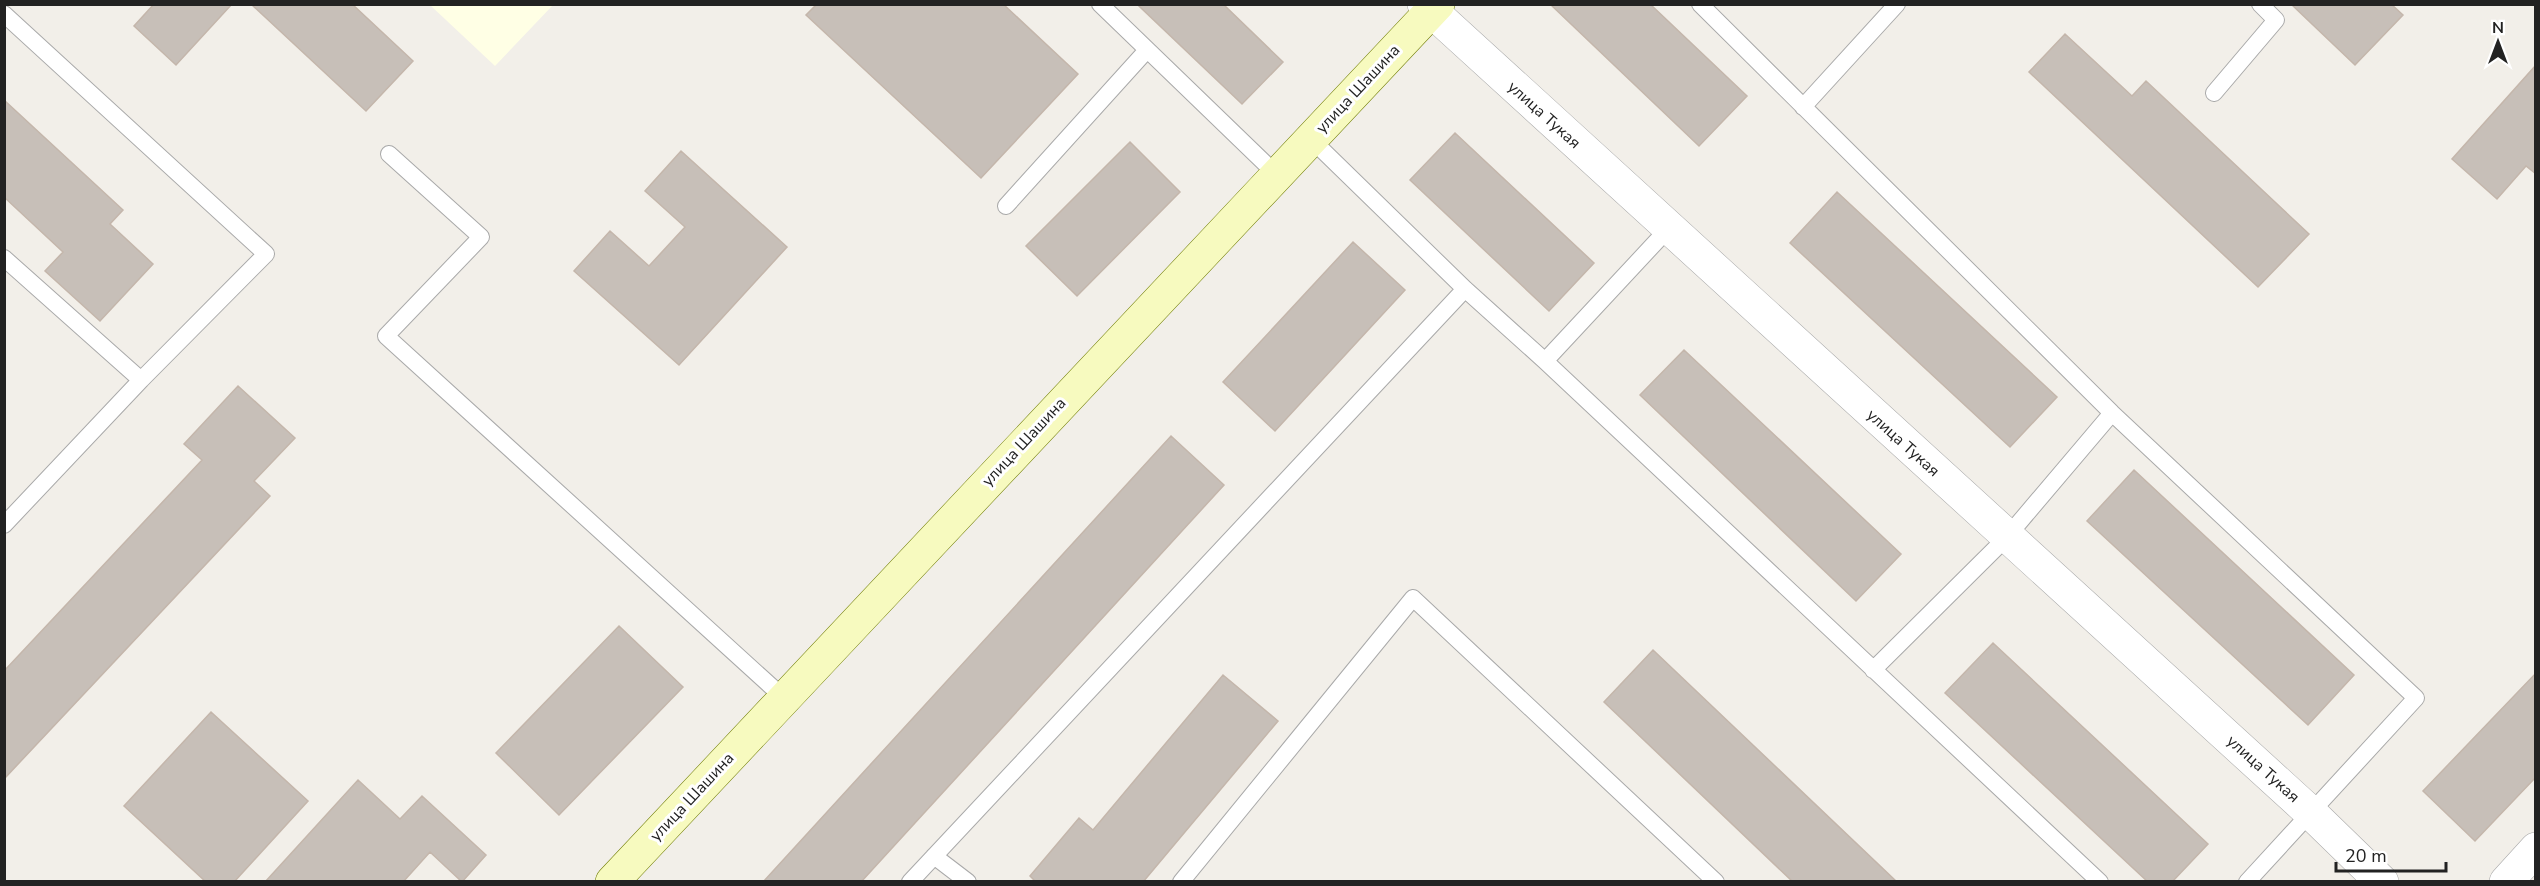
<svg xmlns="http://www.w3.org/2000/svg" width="2540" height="886" font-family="'Nunito Sans',sans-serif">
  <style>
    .education { fill: #ffffe5 }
    .building { fill: #c7bfb8; stroke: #c4b6ab; stroke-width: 1.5 }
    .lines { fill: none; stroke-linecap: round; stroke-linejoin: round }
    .service-casing { stroke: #a9a9a9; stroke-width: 18 }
    .minor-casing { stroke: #a9a9a9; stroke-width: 34 }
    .tertiary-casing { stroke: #a9a9a9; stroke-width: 34 }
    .secondary-casing { stroke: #707d05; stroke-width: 34 }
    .service { stroke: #fff; stroke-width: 16 }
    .minor { stroke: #fff; stroke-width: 33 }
    .tertiary { stroke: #fff; stroke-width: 33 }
    .secondary { stroke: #f7fabf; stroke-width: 33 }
    .labels { text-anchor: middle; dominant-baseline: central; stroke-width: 6; stroke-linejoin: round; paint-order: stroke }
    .street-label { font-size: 16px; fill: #222; stroke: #fff }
  </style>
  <rect width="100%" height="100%" fill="#f2efe9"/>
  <path class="education" d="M430,5H553L495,66Z"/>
  <path class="building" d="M154,4H232L176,65L134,26Z
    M251,4H352L413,61L366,111Z
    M817,4H1003L1078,74L981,178L806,15Z
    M1140,4H1223L1283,62L1242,104L1139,6Z
    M1550,4H1650L1747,96L1699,146Z
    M2291,4H2391L2403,15L2355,65Z
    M2065,34L2132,96L2146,81L2309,234L2258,287L2029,72Z
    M2536,65V174L2526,166L2497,199L2452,159Z
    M4,100L123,210L110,224L153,264L100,321L45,271L63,252L4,197Z
    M1455,133L1594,263L1549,311L1410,180Z
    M1130,142L1180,192L1077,296L1026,246Z
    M681,151L787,247L679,365L574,271L610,231L649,266L685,227L645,191Z
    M1837,192L2057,397L2010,447L1790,243Z
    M1353,242L1405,290L1275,431L1223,382Z
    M1684,350L1901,554L1856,601L1640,395Z
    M238,386L295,438L254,481L270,496L4,779V671L202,460L184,444Z
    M1171,436L1224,485L861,882H763Z
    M2134,470L2354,675L2308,725L2087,521Z
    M619,626L683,687L559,815L496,753Z
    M1993,643L2208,844L2172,882H2148L1945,693Z
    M1653,650L1897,882H1793L1604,702Z
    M2536,673V777L2475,841L2423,791Z
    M1223,675L1278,721L1143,882H1036L1030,876L1079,818L1093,830Z
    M211,712L308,801L234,882H206L124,806Z
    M358,780L400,819L422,796L486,855L462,882L430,852L403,882H265Z"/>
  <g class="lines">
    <g class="service-casing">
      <path id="service" d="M1100,4L1276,174
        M1700,4L2112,413L2416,698L2247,882
        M4,14L266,254L141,380
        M2214,93L2276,20L2260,4
        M1803,107L1897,4
        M1311,139L1465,289L1545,361L2100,882
        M389,154L481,237L386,336L784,698
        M1006,206L1147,50
        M4,258L141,380L4,525
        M1545,361L1668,229
        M1873,670L2006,538L2112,413
        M934,856L968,882
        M910,882L1465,289
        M1181,882L1413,598L1716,882"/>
    </g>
    <g class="minor-casing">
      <path id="minor" d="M1424,4L2311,813L2382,882"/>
    </g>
    <g class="tertiary-casing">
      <path id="tertiary" d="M2506,882L2536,849"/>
    </g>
    <g class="secondary-casing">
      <path id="secondary" d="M612,882L1438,4"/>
    </g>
    <use href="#service" class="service"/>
    <use href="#minor" class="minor"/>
    <use href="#tertiary" class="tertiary"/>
    <use href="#secondary" class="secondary"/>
  </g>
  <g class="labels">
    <g class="street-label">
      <text transform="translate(1358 89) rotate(-47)">улица Шашина</text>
      <text transform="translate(1544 115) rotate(42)">улица Тукая</text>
      <text transform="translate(1024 442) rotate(-47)">улица Шашина</text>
      <text transform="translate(1903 443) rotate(42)">улица Тукая</text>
      <text transform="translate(2263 769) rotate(42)">улица Тукая</text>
      <text transform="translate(692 797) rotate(-47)">улица Шашина</text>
    </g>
  </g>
  <rect width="2540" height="886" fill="none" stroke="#222222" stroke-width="12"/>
  <g transform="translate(2498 42)" stroke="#ffffff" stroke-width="4.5" paint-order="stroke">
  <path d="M0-4.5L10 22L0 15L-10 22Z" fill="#222222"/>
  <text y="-9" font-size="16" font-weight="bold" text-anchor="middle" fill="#222222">N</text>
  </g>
  <path d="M2336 862v9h110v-9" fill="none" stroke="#222222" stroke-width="3"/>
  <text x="2345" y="862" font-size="18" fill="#222222" stroke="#ffffff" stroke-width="4.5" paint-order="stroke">20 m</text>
</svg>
